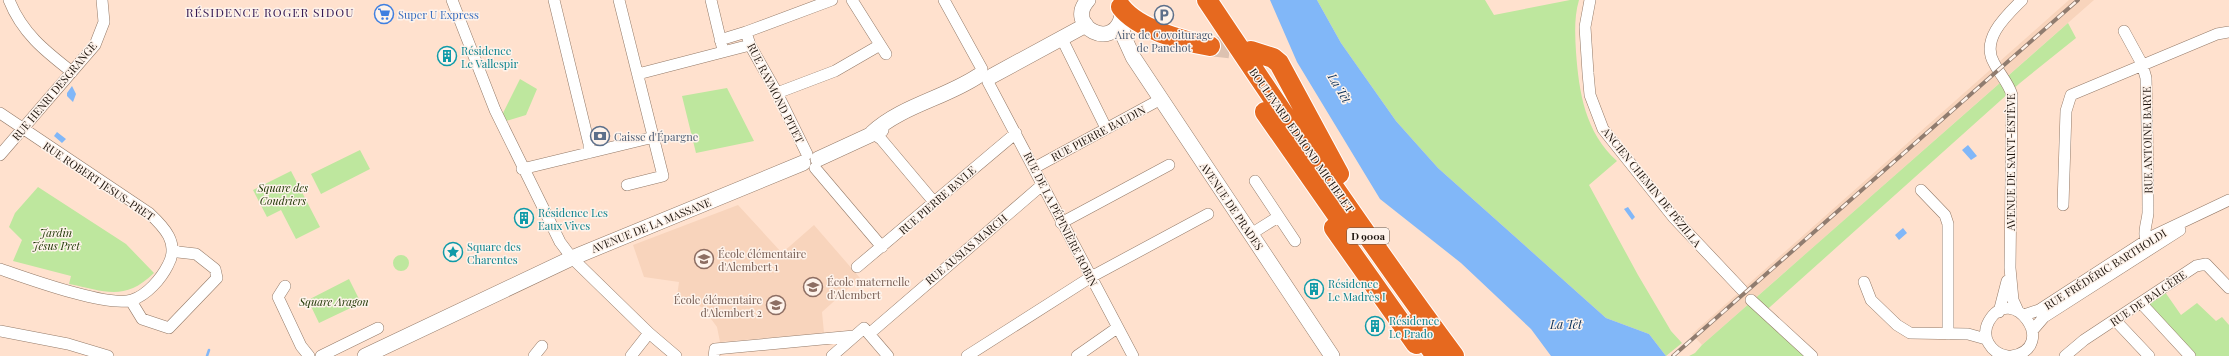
<svg xmlns="http://www.w3.org/2000/svg" width="2229" height="356" font-family="'Playfair Display',serif">
  <style>
    .built { fill: #f8d4bc }
    .green { fill: #bee79e }
    .water { fill: #81b7f8 }
    .lines { fill: none; stroke-linecap: round; stroke-linejoin: round }
    .stream { stroke: #81b7f8; stroke-width: 2.5 }
    .highway-tunnel { stroke: #ddc2b1; stroke-width: 20; stroke-dasharray: 20 10; stroke-linecap: butt }
    .street-casing { stroke: #947a68; stroke-width: 12 }
    .secondary-casing { stroke: #947a68; stroke-width: 16 }
    .highway-casing { stroke: #fff; stroke-width: 22 }
    .street { stroke: #fff; stroke-width: 11 }
    .secondary { stroke: #fff; stroke-width: 15 }
    .highway { stroke: #e6691f; stroke-width: 20 }
    .rail-casing { stroke: #907c6f; stroke-width: 4 }
    .rail { stroke: #fef3eb; stroke-width: 2.5; stroke-dasharray: 8; stroke-linecap: butt }
    .labels { text-anchor: middle; dominant-baseline: central; stroke-width: 3; stroke-linejoin: round; paint-order: stroke }
    .shield { fill: #fef3eb; stroke: #60564f; stroke-width: 1 }
    .shield-label { font-size: 10px; font-weight: bold; fill: #1c130c }
    .shop-label { font-size: 11px; fill: #366cbe; stroke: #fef3eb; text-anchor: start }
    .service-label { font-size: 11px; fill: #4e5e75; stroke: #fef3eb }
    .culture-label { font-size: 11px; fill: #0d838f; stroke: #fef3eb; text-anchor: start }
    .street-label { font-size: 11px; fill: #1c130c; stroke: #fef3eb }
    .park-label { font-size: 11px; font-style: italic; fill: #1c3400; stroke: #fef3eb }
    .education-label { font-size: 11px; fill: #785e54; stroke: #fef3eb; text-anchor: start }
    .neighbourhood-label { font-size: 12px; letter-spacing: 1px; fill: #341851; stroke: #fef3eb }
    .water-label { font-size: 12px; font-style: italic; fill: #0c315a; stroke: #fef3eb }
  </style>
  <rect width="100%" height="100%" fill="#ffe1ce"/>
  <path class="built" d="M2069,0H2094L1702,345L1692,334Z
    M738,205L782,253L814,225L860,278L822,312L824,333L720,342L717,327L703,308L687,299L677,296L679,282L644,277L633,245Z"/>
  <path class="green" d="M1317,0H1485L1494,15L1570,0H1579C1574,17 1575,35 1576,52C1579,93 1585,132 1617,161L1589,185L1638,275L1671,331L1682,343L1666,356L1649,334L1606,318L1438,168L1396,121L1341,43Z
    M2068,23L2076,38L2020,83L1761,315L1804,356H1689L1695,353L1702,345Z
    M520,79L537,89L526,115L506,121L503,113Z
    M727,88L754,141L696,153L682,96Z
    M360,150L370,169L321,194L311,174Z
    M291,171L320,227L296,239L281,210L267,217L253,190Z
    M38,187L126,244L154,273C124,302 105,291 69,284L71,276L13,261L22,240L9,227L15,213Z
    M393 263a8 8 0 1 1 16 0a8 8 0 1 1-16 0Z
    M349,279L361,303L319,323L308,300Z
    M2165,292L2181,315L2197,303L2216,321L2222,317L2229,325V356H2194L2148,304Z"/>
  <path class="water" d="M1270,0H1317L1341,43L1396,121L1438,168L1606,318L1649,334L1666,356H1551L1531,329L1461,263L1380,199L1297,62Z
    M72,86L76,94L73,102L67,96V93Z
    M57,132L66,139L62,143L54,136Z
    M1968,145L1977,156L1971,160L1962,150Z
    M1628,207L1635,217L1632,220L1624,209Z
    M1903,228L1907,233L1899,240L1895,235Z"/>
  <g class="lines">
    <path class="stream" d="M207,356L209,350"/>
    <path class="highway-tunnel" d="M1210,46L1251,51"/>
    <g class="street-casing">
      <path id="street" d="M9,0C22,33 45,51 72,72
        M452,0L495,110L560,242L572,258L649,333L676,356
        M554,0L589,144V153
        M619,0L663,176L627,185
        M711,0L722,46
        M852,0L886,54
        M944,0L982,69
        M1590,0L1585,27L1588,73L1590,95L1603,129L1674,218L1742,290
        M2124,31L2142,64L2146,78C2147,123 2148,168 2148,213C2147,224 2141,236 2149,245
        M746,32L750,45L777,93L807,154
        M1061,37L1106,128
        M720,40L746,32L832,0
        M638,74L750,45
        M988,82L1133,356
        M777,93L835,71L880,45
        M0,113L149,213C164,227 180,243 168,265C161,279 147,295 132,300C108,308 26,278 0,269
        M872,133L881,139L934,202
        M0,155L95,45L104,22L102,0
        M815,168L882,247
        M1034,168L1161,99
        M522,169L654,137
        M1255,181L1295,241
        M1921,190L1945,215L1948,224V334
        M2063,205L2066,111L2071,95L2217,34L2229,32
        M1061,223L1169,165
        M1251,234L1278,217
        M857,267L1016,133
        M1864,282L1871,300L1897,325L1910,333L1968,334L1986,339
        M285,286L278,297L301,346L309,356
        M1751,300L1812,356
        M131,301L142,319L169,328L217,278L215,269L196,254L178,252L172,249
        M2141,303L2190,356
        M2018,311L2013,300L2010,268L2012,95C2008,82 2000,75 1994,63C1980,39 2007,15 2022,0
        M1999,312L2007,281
        M2024,315L2039,310L2153,236L2229,200
        M2115,320L2149,356
        M0,331L68,344L108,356
        M2032,331L2044,317L2180,230
        M869,334L1042,185
        M321,356L378,328
        M534,356L542,346
        M631,356L649,333
        M714,356L715,349L854,336
        M832,356L864,328L888,356
        M967,356L1091,277L1208,214
        M1077,356L1117,328
        M2007,356C1991,353 1980,337 1989,321C2012,281 2060,347 2012,356
        M2065,356L2084,340L2196,266L2206,264L2229,288"/>
    </g>
    <g class="secondary-casing">
      <path id="secondary" d="M1088,0C1064,26 1115,53 1122,15
        M1121,19L1123,35L1133,57L1332,356
        M992,76L1086,25
        M872,133C901,106 945,98 978,76
        M818,159L881,130
        M365,356L572,258L803,163"/>
    </g>
    <g class="highway-casing">
      <path id="highway" d="M1207,0C1287,120 1368,240 1454,356
        M1121,7C1138,29 1182,41 1210,46
        M1251,51L1273,58L1279,63L1339,174
        M1265,112L1351,235
        M1334,228L1416,344
        M1413,324L1436,356"/>
    </g>
    <use href="#street" class="street"/>
    <use href="#secondary" class="secondary"/>
    <use href="#highway" class="highway"/>
    <g class="rail-casing">
      <path id="rail" d="M1673,356L2078,0"/>
    </g>
    <use href="#rail" class="rail"/>
  </g>
  <defs>
    <g id="supermarket-ring" transform="scale(1)"><circle r="9.5" fill="#fef3eb" stroke="#3f7fe0" stroke-width="1.5"/><path d="M-6-5.5h2.5l.6 2H6L4.5 2H-2.5L-4.4-4H-6ZM-1.5 3.2a1.3 1.3 0 1 0 .1 0ZM3 3.2a1.3 1.3 0 1 0 .1 0Z" fill="#3f7fe0"/></g>
    <g id="parking-ring" transform="scale(1)"><circle r="9.5" fill="#fef3eb" stroke="#5c6f8a" stroke-width="1.5"/><path d="M-3.5-5.5H1a3.5 3.5 0 0 1 0 7H-1V5.5H-3.5ZM-1-3.4V-.6H.8a1.4 1.4 0 0 0 0-2.8Z" fill="#5c6f8a"/></g>
    <g id="building-ring" transform="scale(1)"><circle r="9.5" fill="#fef3eb" stroke="#0f9aa8" stroke-width="1.5"/><path d="M-4-6H4V6H1V3H-1V6H-4ZM-2.5-4.3h1.7v1.8h-1.7ZM.8-4.3h1.7v1.8H.8ZM-2.5-1h1.7V.8h-1.7ZM.8-1h1.7V.8H.8Z" fill="#0f9aa8"/></g>
    <g id="bank-ring" transform="scale(1)"><circle r="9.5" fill="#fef3eb" stroke="#5c6f8a" stroke-width="1.5"/><path d="M-6-4H6V4H-6ZM0-2.3a2.3 2.3 0 1 0 0 4.6a2.3 2.3 0 1 0 0-4.6Z" fill="#5c6f8a"/></g>
    <g id="sight-ring" transform="scale(1)"><circle r="9.5" fill="#fef3eb" stroke="#0f9aa8" stroke-width="1.5"/><path d="M0-6L1.8-2.2L6-1.7L2.9 1.2L3.7 5.4L0 3.3L-3.7 5.4L-2.9 1.2L-6-1.7L-1.8-2.2Z" fill="#0f9aa8"/></g>
    <g id="school-ring" transform="scale(1)"><circle r="9.5" fill="#fef3eb" stroke="#8d6e63" stroke-width="1.5"/><path d="M0-5L7-2L0 1L-7-2ZM-4 1L0 2.5L4 1V4Q0 6-4 4Z" fill="#8d6e63"/></g>
  </defs>
  <g fill-rule="evenodd">
    <use href="#supermarket-ring" x="384" y="14"/>
    <use href="#parking-ring" x="1164" y="15"/>
    <use href="#building-ring" x="447" y="56"/>
    <use href="#bank-ring" x="600" y="136"/>
    <use href="#building-ring" x="524" y="218"/>
    <use href="#sight-ring" x="453" y="252"/>
    <use href="#school-ring" x="704" y="259"/>
    <use href="#school-ring" x="813" y="287"/>
    <use href="#building-ring" x="1314" y="289"/>
    <use href="#school-ring" x="776" y="305"/>
    <use href="#building-ring" x="1375" y="326"/>
  </g>
  <g class="labels">
    <rect class="shield" x="1347" y="228" width="42" height="16" rx="3"/>
    <g class="shield-label">
      <text x="1368" y="236">D 900a</text>
    </g>
    <g class="shop-label">
      <text x="398" y="14">Super U Express</text>
    </g>
    <g class="service-label">
      <text x="1164" y="34">Aire de Covoiturage<tspan x="1164" dy="13">de Panchot</tspan></text>
      <text x="614" y="136" text-anchor="start">Caisse d'Épargne</text>
    </g>
    <g class="culture-label">
      <text x="461" y="50">Résidence<tspan x="461" dy="13">Le Vallespir</tspan></text>
      <text x="538" y="212">Résidence Les<tspan x="538" dy="13">Eaux Vives</tspan></text>
      <text x="467" y="246">Square des<tspan x="467" dy="13">Charentes</tspan></text>
      <text x="1328" y="283">Résidence<tspan x="1328" dy="13">Le Madrès I</tspan></text>
      <text x="1389" y="320">Résidence<tspan x="1389" dy="13">Le Prado</tspan></text>
    </g>
    <g class="street-label">
      <text transform="translate(54 91) rotate(-50)">RUE HENRI DESGRANGE</text>
      <text transform="translate(776 93) rotate(63)">RUE RAYMOND PITET</text>
      <text transform="translate(1098 133) rotate(-28)">RUE PIERRE BAUDIN</text>
      <text transform="translate(1302 140) rotate(55)">BOULEVARD EDMOND MICHELET</text>
      <text transform="translate(2147 140) rotate(-91)">RUE ANTOINE BARYE</text>
      <text transform="translate(2010 162) rotate(-90)">AVENUE DE SAINT-ESTÈVE</text>
      <text transform="translate(99 181) rotate(34)">RUE ROBERT JESUS-PRET</text>
      <text transform="translate(1652 187) rotate(51)">ANCIEN CHEMIN DE PÉZILLA</text>
      <text transform="translate(937 200) rotate(-41)">RUE PIERRE BAYLE</text>
      <text transform="translate(1232 206) rotate(56)">AVENUE DE PRADES</text>
      <text transform="translate(1061 219) rotate(63)">RUE DE LA PÉPINIÈRE ROBIN</text>
      <text transform="translate(651 225) rotate(-22)">AVENUE DE LA MASSANE</text>
      <text transform="translate(966 249) rotate(-40)">RUE AUSIAS MARCH</text>
      <text transform="translate(2105 269) rotate(-32)">RUE FRÉDÉRIC BARTHOLDI</text>
      <text transform="translate(2148 298) rotate(-34)">RUE DE BALCÈRE</text>
    </g>
    <g class="park-label">
      <text x="283" y="187">Square des<tspan x="283" dy="13">Coudriers</tspan></text>
      <text x="56" y="232">Jardin<tspan x="56" dy="13">Jésus Pret</tspan></text>
      <text x="334" y="301">Square Aragon</text>
    </g>
    <g class="education-label">
      <text x="718" y="253">École élémentaire<tspan x="718" dy="13">d'Alembert 1</tspan></text>
      <text x="827" y="281">École maternelle<tspan x="827" dy="13">d'Alembert</tspan></text>
      <text x="762" y="299" text-anchor="end">École élémentaire<tspan x="762" dy="13">d'Alembert 2</tspan></text>
    </g>
    <g class="neighbourhood-label">
      <text x="270" y="12">RÉSIDENCE ROGER SIDOU</text>
    </g>
    <g class="water-label">
      <text transform="translate(1340 88) rotate(59)">La Têt</text>
      <text x="1566" y="324">La Têt</text>
    </g>
  </g>
</svg>
